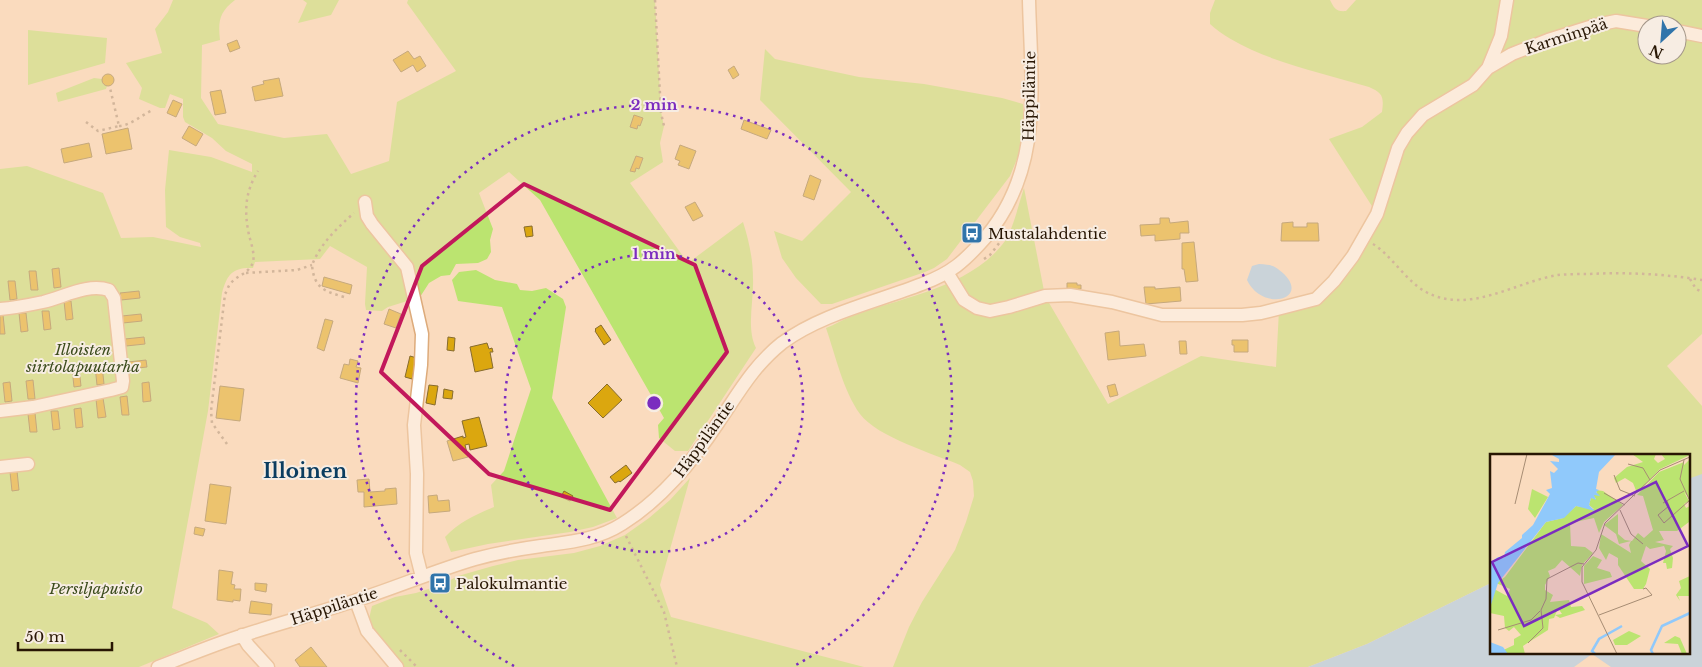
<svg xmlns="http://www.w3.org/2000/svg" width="1702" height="667" font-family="'Libre Baskerville',serif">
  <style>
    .green { fill: #bbe470; fill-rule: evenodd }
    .water { fill: #90c9fb }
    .building { fill: #dba70f; stroke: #876c2e }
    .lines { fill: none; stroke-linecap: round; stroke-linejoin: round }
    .minor-casing { stroke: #ddab7b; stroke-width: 15 }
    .path { stroke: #a38971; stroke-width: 2.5; stroke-dasharray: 2.5 4; stroke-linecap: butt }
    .minor { stroke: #fff; stroke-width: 12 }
    .marked { fill: none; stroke: #c2185b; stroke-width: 4; stroke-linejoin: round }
    .ring { fill: none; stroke: #7b2cbf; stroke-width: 2.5; stroke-dasharray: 2.5 5 }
    .labels { text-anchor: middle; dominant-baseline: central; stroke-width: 4; stroke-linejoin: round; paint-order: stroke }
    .street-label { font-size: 15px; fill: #281603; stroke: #f7ede3 }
    .poi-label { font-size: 15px; fill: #281603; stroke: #f7ede3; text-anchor: start }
    .park-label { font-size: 15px; font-style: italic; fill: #3c4c1d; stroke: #f7ede3 }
    .district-label { font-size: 20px; font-weight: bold; fill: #0b3d60; stroke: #f7ede3 }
    .inset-river { fill: none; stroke: #90c9fb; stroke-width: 2.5 }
    .inset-road { fill: none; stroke: #a68c73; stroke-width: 1 }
    .view { fill: #7b2cbf; fill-opacity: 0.15; stroke: #7b2cbf; stroke-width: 2.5 }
    .inset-edge { fill: none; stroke: #281603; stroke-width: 2.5 }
    .centre { fill: #7b2cbf; stroke: #f7ede3; stroke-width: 2.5 }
    .ring-label { font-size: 15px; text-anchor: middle; font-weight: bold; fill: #7b2cbf; stroke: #f7ede3; stroke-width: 4; stroke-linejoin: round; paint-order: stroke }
  </style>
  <rect width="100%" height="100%" fill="#fadbbe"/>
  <path class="green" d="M173,0H235C219,12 218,22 220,40L202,45L201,98L218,124L284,138L327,134L351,174L389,161L397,102L456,71L407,3L408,0H655L661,112L664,126L660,143L663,162L630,183L688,263L743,222C749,241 753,259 753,279C754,301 746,328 756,348L688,451H675L659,438L658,425L664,418L540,200L509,172L479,193L493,229L490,240L491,252L487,259L478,263L456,264L450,275L441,276L429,283L420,297L388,307L382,311L366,310L365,304L367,267L330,246L320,259L255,262L253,268C233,267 227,274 222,293L208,411L172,608L207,623L219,634L139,667H0V169L27,166L103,193L121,238L153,237L201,247L200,243L180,237L166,227L165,190L169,150L211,157L252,172V164L226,151L212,138L185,122L183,117V99L170,94L165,108H160L139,99L142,88L126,63L162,53L155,29L168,12Z
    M303,0H339L331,15L298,23L307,3Z
    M1215,0H1330C1334,8 1336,12 1346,11L1356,0H1702V334L1667,366L1702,406V500L1688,503V456H1491V583L1367,644L1308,667H893L909,627L922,602L955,550L966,522L974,496L973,481L970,472L960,465C934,454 877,437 860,414C843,390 836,357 826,328C834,325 842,320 850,317C901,297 971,288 1005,241C1012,232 1020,200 1024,188L1045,296L1108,404L1201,356L1276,367L1279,310L1316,299L1377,214L1329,139L1362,127L1382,112C1384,97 1383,93 1369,87C1330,75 1290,67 1252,50C1237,43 1222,35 1210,24V13ZM1647,25H1677V55H1647Z
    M28,30L107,38L105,63L28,85Z
    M765,49L775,59L859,77L924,84L1002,98L1023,104L1024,130L1019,154L1010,176L947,259L934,268L925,272L832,304H821L796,278L782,258L774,231L802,241L851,192L760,100Z
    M94,78L102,79L103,84L107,86L106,89L58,102L56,93Z
    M476,270L495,280L517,284L520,290L532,291L546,288L563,299L566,307L552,398L617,518L593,527L570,532L488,544L451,552L445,537C459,522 475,515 494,507L491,485L504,471L531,389L502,307L458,301L452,280L459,272Z
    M690,478L660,585L671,617L864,667H402L368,623L372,606L395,597L416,593L441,585L458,576L493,566L518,560L574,553L600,546L625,535L649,518L670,500Z"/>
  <path class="water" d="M1259,264C1273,265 1274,265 1284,274C1310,300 1262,312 1247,280L1252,266Z
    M1702,474V667H1611L1592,654L1574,667H1308L1367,644L1491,583V653H1688V479Z"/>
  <path class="building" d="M237,40L240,48L230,52L227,44Z
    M408,51L414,59L420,56L426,66L417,72L413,65L401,72L393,60Z
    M734,66L739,75L733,79L728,70Z
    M102 80a6 6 0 1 1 12 0a6 6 0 1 1-12 0Z
    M279,78L283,96L255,101L252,87L264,84L263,81Z
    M221,90L226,113L215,115L210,92Z
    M173,100L182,104L176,117L167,113Z
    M634,115L643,118L640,126L638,125L637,129L630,127Z
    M744,120L771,130L767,139L741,129Z
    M189,126L203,134L196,146L182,138Z
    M128,128L132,149L106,154L102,134Z
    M89,143L92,157L64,163L61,149Z
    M680,145L696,151L689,169L678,165L680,161L675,159Z
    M636,156L643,158L639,169L636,168L635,172L630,171Z
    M810,175L821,180L814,200L803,196Z
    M695,202L703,216L693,221L685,207Z
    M1160,218H1169L1170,223L1188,221L1189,233H1180V239L1155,241V235L1141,236L1140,225L1160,224Z
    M1293,222V227H1307V223H1318L1319,241H1281L1282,223Z
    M532,226L533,236L526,237L524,227Z
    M1194,242L1198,281L1186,282L1184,269H1182V243Z
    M59,268L61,287L54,288L52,269Z
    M29,271H36L38,290H31Z
    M324,277L352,285L350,294L322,286Z
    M8,281H15L17,299L10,300Z
    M1067,283H1077V285H1081V289H1078V292H1067Z
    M1144,287H1155V289L1180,287L1181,301L1146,304Z
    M139,291L140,298L121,300L120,293Z
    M64,301H71L73,319L66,320Z
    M389,309L401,314L396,328L384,324Z
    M42,311H49L51,329L44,330Z
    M19,313H26L28,331L21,332Z
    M141,314L142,321L123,323L122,316Z
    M0,315H3L5,334H0Z
    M325,319L333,321L324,351L317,348Z
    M601,325L611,340L604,345L595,331L596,330L595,329Z
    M1119,331L1120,346L1144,344L1146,356L1108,360L1105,333Z
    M144,337L145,344L126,346L125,339Z
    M448,337L455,338L454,351L447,350Z
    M1232,340H1248V352H1234V345H1232Z
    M1179,341H1186L1187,354H1180Z
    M487,343L489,349L492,348L493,352H490L493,368L475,372L470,347Z
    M410,356L417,358L412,379L405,377Z
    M350,359L358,361L356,367L361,368L358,383L340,378L344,364L349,365Z
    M146,360L147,367L128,369V362Z
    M102,365L104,384L97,385L95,366Z
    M72,368H79L81,386L74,387Z
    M33,380L35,399H28L26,381Z
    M10,382L12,401L5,402L3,383Z
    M149,382L151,401L143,402L142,383Z
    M607,384L622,400L603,418L588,403Z
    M1115,384L1118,395L1110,397L1107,386Z
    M429,385L438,386L435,405L426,403Z
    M220,386L244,389L240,421L216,418Z
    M444,389L453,391L452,399L443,398Z
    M127,396L129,415H122L120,397Z
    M103,398L106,417L98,418L96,399Z
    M81,408L83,427L76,428L74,409Z
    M51,411H58L60,429L53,430Z
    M35,413L37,432H30L28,414Z
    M479,417L487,446L470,450L469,444L465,445L468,457L453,461L447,441L463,436V438L466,437L462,421Z
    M626,465L632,473L620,482L619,481L615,483L610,477Z
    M17,471L19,490L12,491L10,472Z
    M369,479L370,492L385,491V489L396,488L397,504L364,507V492H358L357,480Z
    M210,484L231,487L226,524L205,521Z
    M564,491L573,496L570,501L561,497Z
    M437,495L438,501L449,500L450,511L429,513L428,496Z
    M195,527L205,529L203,536L194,534Z
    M219,570L233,572L231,584L235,585L234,589H241L240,601L233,600V602L217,600Z
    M255,583L267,584L266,592L255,590Z
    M251,601L272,604L271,615L249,613Z
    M311,647L327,667H300L295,660Z"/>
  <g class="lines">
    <g class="minor-casing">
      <path id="minor" d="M1677,31L1702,36
        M1488,68L1512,54L1548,40L1596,25L1616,21L1647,26
        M365,202L367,216L372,224L407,267L422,334L421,365L414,425L417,474L416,553L422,577
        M948,274L964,300L977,308L990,311L1009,307L1045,296L1070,295L1112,302L1162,315H1242L1261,313L1316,299L1334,281L1353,256L1377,214L1398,148L1407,133L1423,115L1473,85L1488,68L1501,36L1507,0
        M0,309C14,308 29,305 43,302C64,297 88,283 109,290L114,298L123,381L122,387L111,390L33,407L0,411
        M0,467L28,464
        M356,601L367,631L397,667
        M242,635L248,645L268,667
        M158,667C187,656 215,644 244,635C280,623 318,613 354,601C395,588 434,571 475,559C497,553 519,549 541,546C569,542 597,540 622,524C662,499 692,462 718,423C738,394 753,366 782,343C821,314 876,302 922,284C951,273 964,262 985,238C1044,169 1031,85 1029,0"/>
    </g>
    <path class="path" d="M655,0L661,113L664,126
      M86,122L98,131L119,126L110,88
      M119,126C132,125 141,115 153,110
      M1373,244C1391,255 1407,282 1426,292C1469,315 1515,282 1558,275C1568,274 1579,274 1588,274C1627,272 1664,274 1702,280
      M984,259L990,255L1000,242
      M246,273L297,270L312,265
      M1690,279L1696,289L1702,292
      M344,297C324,291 314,288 312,265C321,243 337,228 354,213
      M227,444L212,423L211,411L225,294C227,291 228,286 231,283C237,275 249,274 253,262C255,254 251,243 249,235C244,211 245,192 258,171
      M626,536L664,612L677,667
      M400,650L417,667"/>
    <use href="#minor" class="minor"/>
  </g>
  <path d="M0 0H1702V667H0ZM524,184L695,265L727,352L610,510L489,474L381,372L422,266Z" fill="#fadbbe" fill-opacity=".55" fill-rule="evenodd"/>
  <path class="marked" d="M524,184L695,265L727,352L610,510L489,474L381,372L422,266Z"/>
  <g class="ring">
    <circle cx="654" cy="403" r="149"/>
    <path d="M514 666A298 298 0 1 1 794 666"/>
  </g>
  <defs>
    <g id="bus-square" transform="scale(1.125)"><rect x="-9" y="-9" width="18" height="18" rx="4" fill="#3074aa" stroke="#f7ede3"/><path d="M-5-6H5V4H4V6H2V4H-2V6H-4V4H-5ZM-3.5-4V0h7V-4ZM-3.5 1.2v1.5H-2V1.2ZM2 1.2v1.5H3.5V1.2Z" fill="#fff"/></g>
  </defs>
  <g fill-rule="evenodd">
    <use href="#bus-square" x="972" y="233"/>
    <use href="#bus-square" x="440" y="583"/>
  </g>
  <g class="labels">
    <g class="street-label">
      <text transform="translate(1566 36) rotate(-18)">Karminpää</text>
      <text transform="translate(1029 96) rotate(-89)">Häppiläntie</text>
      <text transform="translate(704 439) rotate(-54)">Häppiläntie</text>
      <text transform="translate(334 606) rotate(-18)">Häppiläntie</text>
    </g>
    <g class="poi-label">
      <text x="988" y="233">Mustalahdentie</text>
      <text x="456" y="583">Palokulmantie</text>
    </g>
    <g class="park-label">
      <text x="83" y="349">Illoisten<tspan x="83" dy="17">siirtolapuutarha</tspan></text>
      <text x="96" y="588">Persiljapuisto</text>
    </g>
    <g class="district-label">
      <text x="305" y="471">Illoinen</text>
    </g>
  </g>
  <g transform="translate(1490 454)">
    <rect width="200" height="200" fill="#fadbbe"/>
    <path d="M142,0H166L164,5L168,9L175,5L171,0L200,1L170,15L147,39L143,29L135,24L126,29L124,24L137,13L153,8ZM200,5V45L194,38L199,47L194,50L196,54L200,52L199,68L187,77H169L174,86L165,88L183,92L180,95L183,104L182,114L177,115L176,109H173L176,97L174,92L160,95L156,92L151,107L160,115L156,130L153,135H144L128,111V104L119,99L116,106L109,94L111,80L141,99L139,91L141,87L129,90L126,80L114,71L128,60V80L135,86L142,87L148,79L154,84L163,76L153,42L147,41L169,18L194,8V11ZM42,35L58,43L45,64L38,55ZM106,36L113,37L133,51L114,68L109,79L104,64L80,69L81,92L95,93L103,99L92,111L90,122L72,106L65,114L58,117L60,122L55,131V136L63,141L60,148L79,146L81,153L92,152L95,156L70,164L65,161L72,160L68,154L64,164L59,165L58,176L33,192L35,200H5L24,191V185L31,181L24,173L19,177L15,174L14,162L0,159V138L6,136L17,142L20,135L6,129L15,123L56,68L73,64L86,52L104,55L99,51L101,44L106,45L103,41L107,40ZM103,102L112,106L107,114L120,118L122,123L94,130V112ZM200,122V142H188L190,147L186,141L191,134L189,127ZM139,177L151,182L137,191H125L123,186ZM185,182L190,184L197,200H192L188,190L174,189Z" fill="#bbe470"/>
    <path d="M126,0L109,18L106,35L109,36L106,38L110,42L104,41L106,46L101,44L99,51L105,57L86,52L74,64L56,68L8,129L0,154V109L8,103L14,104L15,98L32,84V81L43,71L60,40L56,36L62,34L60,17L64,19L68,15L60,7L69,8V5L62,1ZM0,188L13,193L18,200H0Z" fill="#90c9fb"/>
    <path class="inset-river" d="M105,200L102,197L109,185L132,172M163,200L161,196L172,172L200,159"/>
    <path class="inset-road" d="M194,6L190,25L199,45M138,10L153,14L160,26M124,21L130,36L145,42M114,39L135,51M177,47L179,52L168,61L174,69L200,46M173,49L194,37M25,50L37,0M130,56L141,80L153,90M109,161L162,141L156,134L153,135M8,176L41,166L50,157M38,189L53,174L51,156L56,145L57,125L88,109L94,110M127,200L92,128V113L106,96L115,69L170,16L200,3"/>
    <path class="view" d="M166,28L198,92L34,172L2,108Z"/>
    <rect width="200" height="200" class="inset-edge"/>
  </g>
  <circle cx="654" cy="403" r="8" class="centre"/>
  <g class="ring-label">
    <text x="654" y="110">2 min</text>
    <text x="654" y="259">1 min</text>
  </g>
  <g transform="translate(1662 40) rotate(206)"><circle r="24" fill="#f7ede3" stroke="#a49789"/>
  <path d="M0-4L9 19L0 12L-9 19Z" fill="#3074aa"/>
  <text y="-8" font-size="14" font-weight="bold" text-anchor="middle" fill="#281603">N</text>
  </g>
  <path d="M18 642v8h94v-8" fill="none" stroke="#281603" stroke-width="2.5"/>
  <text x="25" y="642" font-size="15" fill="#281603" stroke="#f7ede3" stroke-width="4" paint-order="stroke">50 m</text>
</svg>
